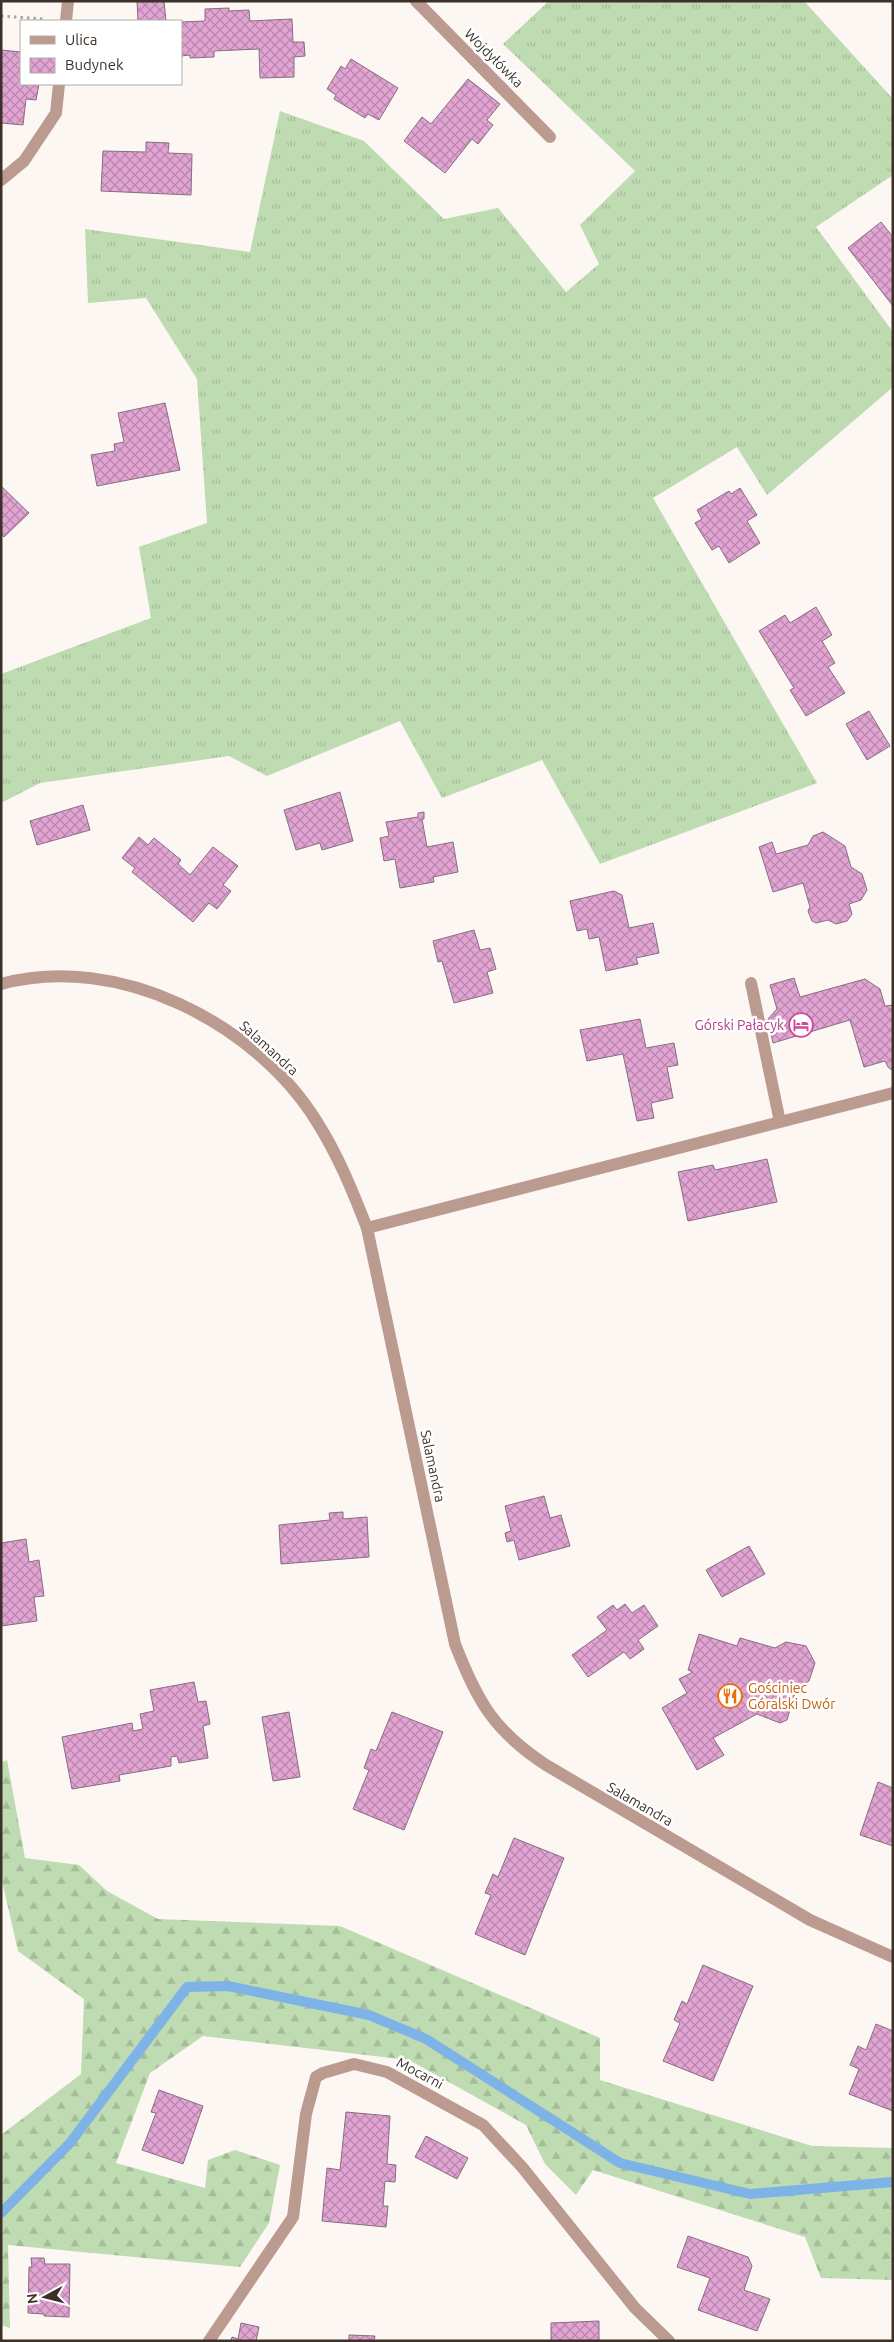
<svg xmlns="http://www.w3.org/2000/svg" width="894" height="2342" font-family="Ubuntu,sans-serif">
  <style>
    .grass { fill: url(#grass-tufts) }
    .forest { fill: url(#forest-firs) }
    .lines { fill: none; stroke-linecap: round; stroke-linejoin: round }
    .stream { stroke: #7db3e7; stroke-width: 10 }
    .building { fill: url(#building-cross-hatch); stroke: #866e80 }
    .path { stroke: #aba49e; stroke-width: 3; stroke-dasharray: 2.5 4; stroke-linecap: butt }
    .service { stroke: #bb9a90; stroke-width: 12 }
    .minor { stroke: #bb9a90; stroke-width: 12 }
    .tertiary { stroke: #bb9a90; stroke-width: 12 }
    .labels { text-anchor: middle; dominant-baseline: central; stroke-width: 5; stroke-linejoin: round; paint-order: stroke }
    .street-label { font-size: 14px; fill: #3b3129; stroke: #fff }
    .hotel-label { font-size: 14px; fill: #b23c85; stroke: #fff; text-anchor: end }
    .food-label { font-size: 14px; fill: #c56008; stroke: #fff; text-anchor: start }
  </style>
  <defs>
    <pattern id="grass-tufts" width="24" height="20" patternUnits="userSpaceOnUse" patternTransform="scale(1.25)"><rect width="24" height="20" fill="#bfdbb2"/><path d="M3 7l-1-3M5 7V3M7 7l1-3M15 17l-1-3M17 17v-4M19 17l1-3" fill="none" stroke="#a5bc99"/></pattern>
    <pattern id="forest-firs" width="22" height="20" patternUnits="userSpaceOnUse" patternTransform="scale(1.25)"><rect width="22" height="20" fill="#bfdbb2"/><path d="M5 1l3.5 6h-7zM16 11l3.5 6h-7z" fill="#a5bc99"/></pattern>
    <pattern id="building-cross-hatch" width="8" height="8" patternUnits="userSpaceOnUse" patternTransform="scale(1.25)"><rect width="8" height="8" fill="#e2a4d3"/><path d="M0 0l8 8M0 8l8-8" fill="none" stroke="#b886ab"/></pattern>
  </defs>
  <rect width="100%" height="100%" fill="#fcf7f2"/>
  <path class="grass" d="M549,1H804L893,99V175L816,227L893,332V387L767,495L737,447L653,498L817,783L600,864L542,760L442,798L400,721L267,776L229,756L40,783L1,803V674L151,618L139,547L207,523L197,379L146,298L88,303L85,229L250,252L280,111L364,141L444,219L498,208L566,292L599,264L580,225L635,171L503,44Z"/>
  <path class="forest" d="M7,1760L25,1858L79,1865L107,1891L158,1919L340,1926L600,2038V2080L812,2146L893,2148V2280L821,2278L805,2237L593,2170L576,2195L545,2164L526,2125L409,2060L203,2036L150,2073L116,2163L205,2188L208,2160L235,2150L280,2165L269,2223L240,2267L8,2245L10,2328L1,2325V2135L81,2074L84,1999L18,1951L1,1876V1763Z"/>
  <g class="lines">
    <path class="stream" d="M1,2213L70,2143L187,1987L228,1986L369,2015L426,2039L620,2163L750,2194L893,2182"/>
  </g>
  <path class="building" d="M137,1H164L166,21H138Z
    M229,8V11L249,10L250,21L292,19L293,42H304L305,56L294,57V77L260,78L259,49L214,51V57L190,58V55L181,56V22L205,21V9Z
    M1,50L21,52V84H39L36,100L26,99L23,125L1,123Z
    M351,59L398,88L379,120L368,114L365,118L334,99L336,95L327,89L341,66L345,69Z
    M468,79L500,104L487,120L493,125L478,144L472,139L445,173L404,141L422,117L431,124Z
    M146,142L169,143L168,153L192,154L191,195L101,191L103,151L146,152Z
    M881,222L893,237V306L848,248Z
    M165,403L180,470L97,486L91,455L115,451L114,444L124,442L118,413Z
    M1,486L29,513L4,537L1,534Z
    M740,488L757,515L747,521L760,543L729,563L719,546L712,550L695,523L702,519L697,510L729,491L731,494Z
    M816,607L832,635L822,641L835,663L828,667L845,693L806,716L790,690L794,688L759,631L785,615L790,623Z
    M869,711L890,746L867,760L846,724Z
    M340,792L353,841L322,850L320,843L296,850L284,810Z
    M83,805L90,830L37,845L30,821Z
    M424,812V819H422L427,847L453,842L458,872L433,877L434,882L400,888L395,859L384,861L380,838L389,836L386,822L418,817V813Z
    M823,832L845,846L851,867L862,874L867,890L861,900L849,904L852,914L847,921L836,924L828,920L816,923L812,921L808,911L810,907L803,883L773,892L759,847L772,842L776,854L808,845L813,836Z
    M139,837L148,845L154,838L181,860L178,864L190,875L213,847L238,866L223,885L231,891L217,909L209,903L193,922L132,872L135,868L122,858Z
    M614,891L622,895L629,928L653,923L659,953L636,958L638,964L606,971L599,937L589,939L587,929L577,931L570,901Z
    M474,930L480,950L490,948L496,969L487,972L493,993L454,1003L442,961L438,962L433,941Z
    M794,978L800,997L865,979L880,989L885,1006L893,1005V1071L888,1067L885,1061L864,1067L850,1020L773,1043L768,1019L777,1009L770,985Z
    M640,1019L646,1048L674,1043L678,1065L667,1067L673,1098L651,1103L654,1118L637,1121L623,1054L587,1061L580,1030Z
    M767,1159L777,1202L688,1221L678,1172L713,1165L715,1170Z
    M544,1496L550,1518L561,1515L570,1546L519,1560L514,1540L507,1542L505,1533L511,1531L505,1506Z
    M343,1512V1519L367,1517L369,1557L281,1564L279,1525L330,1520L329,1513Z
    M26,1539L29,1562L39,1560L44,1596L34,1597L37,1621L1,1626V1543Z
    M749,1546L765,1574L722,1597L706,1570Z
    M625,1604L632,1613L644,1605L658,1626L638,1640L644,1649L630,1659L624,1652L588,1677L572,1655L607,1630L597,1617L613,1605L617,1610Z
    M699,1634L737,1646L740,1638L775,1648L786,1642L806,1646L815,1663L809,1681L796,1689L787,1720L780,1723L757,1714L713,1738L724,1755L697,1770L662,1708L687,1693L679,1679L693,1672L688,1670Z
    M194,1682L198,1702L206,1701L210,1724L203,1726L208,1758L179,1763L177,1756L171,1757V1766L119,1775L120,1781L72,1789L62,1737L132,1723L133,1731L143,1729L140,1714L154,1711L150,1690Z
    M289,1712L300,1777L273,1781L262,1717Z
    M392,1712L443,1732L404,1830L353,1809L369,1770L364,1768L371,1749L376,1751Z
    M878,1782L893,1788V1846L860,1835Z
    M514,1838L564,1858L525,1955L475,1934L491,1895L485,1893L493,1874L498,1877Z
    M703,1965L753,1986L713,2081L663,2061L680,2023L674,2020L682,2001L687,2004Z
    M876,2024L893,2031V2111L849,2094L859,2069L850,2065L858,2046L866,2050Z
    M159,2090L203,2106L183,2164L142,2150L156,2113L151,2112Z
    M346,2112L390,2116L387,2164L396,2165L395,2182L385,2181L383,2206H388L386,2227L322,2221L327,2168L340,2170Z
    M426,2136L468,2158L457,2179L415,2157Z
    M688,2236L748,2257L752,2266L744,2290L770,2299L757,2331L698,2310L710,2278L677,2267Z
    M31,2258H44L45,2264H70L69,2317L44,2316V2314L28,2313L29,2267H32Z
    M599,2321V2341H551V2323Z
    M241,2323L259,2327L256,2341H231L232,2337L238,2339Z
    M349,2335L375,2336L374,2341H349Z"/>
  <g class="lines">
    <path class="path" d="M1,16L43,19"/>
    <path class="service" d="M780,1122L893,1093
      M367,1228L780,1122L751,983"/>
    <path class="minor" d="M416,1L550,137
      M66,21L68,1
      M1,180L24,161L56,113L59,84
      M209,2341L293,2217L306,2114L316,2077L323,2073L354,2064L387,2072L483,2125L522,2167L635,2308L669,2341"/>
    <path class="tertiary" d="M1,984C117,952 256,1023 317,1122C338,1155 353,1192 367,1228L455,1644C477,1701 494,1731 546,1765L810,1920L893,1957"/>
  </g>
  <defs>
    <g id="hotel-ring" transform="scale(1.25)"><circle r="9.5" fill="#fff" stroke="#d1479c" stroke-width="1.5"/><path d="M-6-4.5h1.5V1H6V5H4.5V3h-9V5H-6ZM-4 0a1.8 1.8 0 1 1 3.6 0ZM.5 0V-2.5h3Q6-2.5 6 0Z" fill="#d1479c"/></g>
    <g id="restaurant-ring" transform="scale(1.25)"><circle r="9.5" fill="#fff" stroke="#e8710a" stroke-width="1.5"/><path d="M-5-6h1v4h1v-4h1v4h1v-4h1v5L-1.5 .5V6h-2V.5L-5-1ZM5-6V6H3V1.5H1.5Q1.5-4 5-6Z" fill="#e8710a"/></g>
  </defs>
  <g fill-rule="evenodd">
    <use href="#hotel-ring" x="801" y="1025"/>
    <use href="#restaurant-ring" x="730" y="1696"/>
  </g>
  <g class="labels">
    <g class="street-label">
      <text transform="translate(494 58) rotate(45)">Wojdyłówka</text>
      <text transform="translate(269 1048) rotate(42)">Salamandra</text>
      <text transform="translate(433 1466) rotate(78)">Salamandra</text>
      <text transform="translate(640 1804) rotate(30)">Salamandra</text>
      <text transform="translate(420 2073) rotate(28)">Mocarni</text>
    </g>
    <g class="hotel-label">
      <text x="784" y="1025">Górski Pałacyk</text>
    </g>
    <g class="food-label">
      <text x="748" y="1688">Gościniec<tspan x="748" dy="16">Góralski Dwór</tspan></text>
    </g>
  </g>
  <rect width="894" height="2342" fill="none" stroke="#3b3129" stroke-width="5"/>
  <rect x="20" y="20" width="162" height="65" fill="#ffffff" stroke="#b1ada9"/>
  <rect x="30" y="36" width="25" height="8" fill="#bb9a90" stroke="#b1ada9"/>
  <text x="65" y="45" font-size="15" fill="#3b3129">Ulica</text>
  <rect x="30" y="58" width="25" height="15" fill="url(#building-cross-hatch)" stroke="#b1ada9"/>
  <text x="65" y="70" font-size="15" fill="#3b3129">Budynek</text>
  <g transform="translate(45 2297) rotate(263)" stroke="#ffffff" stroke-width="4" paint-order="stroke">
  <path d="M0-4L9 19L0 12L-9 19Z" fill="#3b3129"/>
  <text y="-8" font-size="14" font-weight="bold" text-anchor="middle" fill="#3b3129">N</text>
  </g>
</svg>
